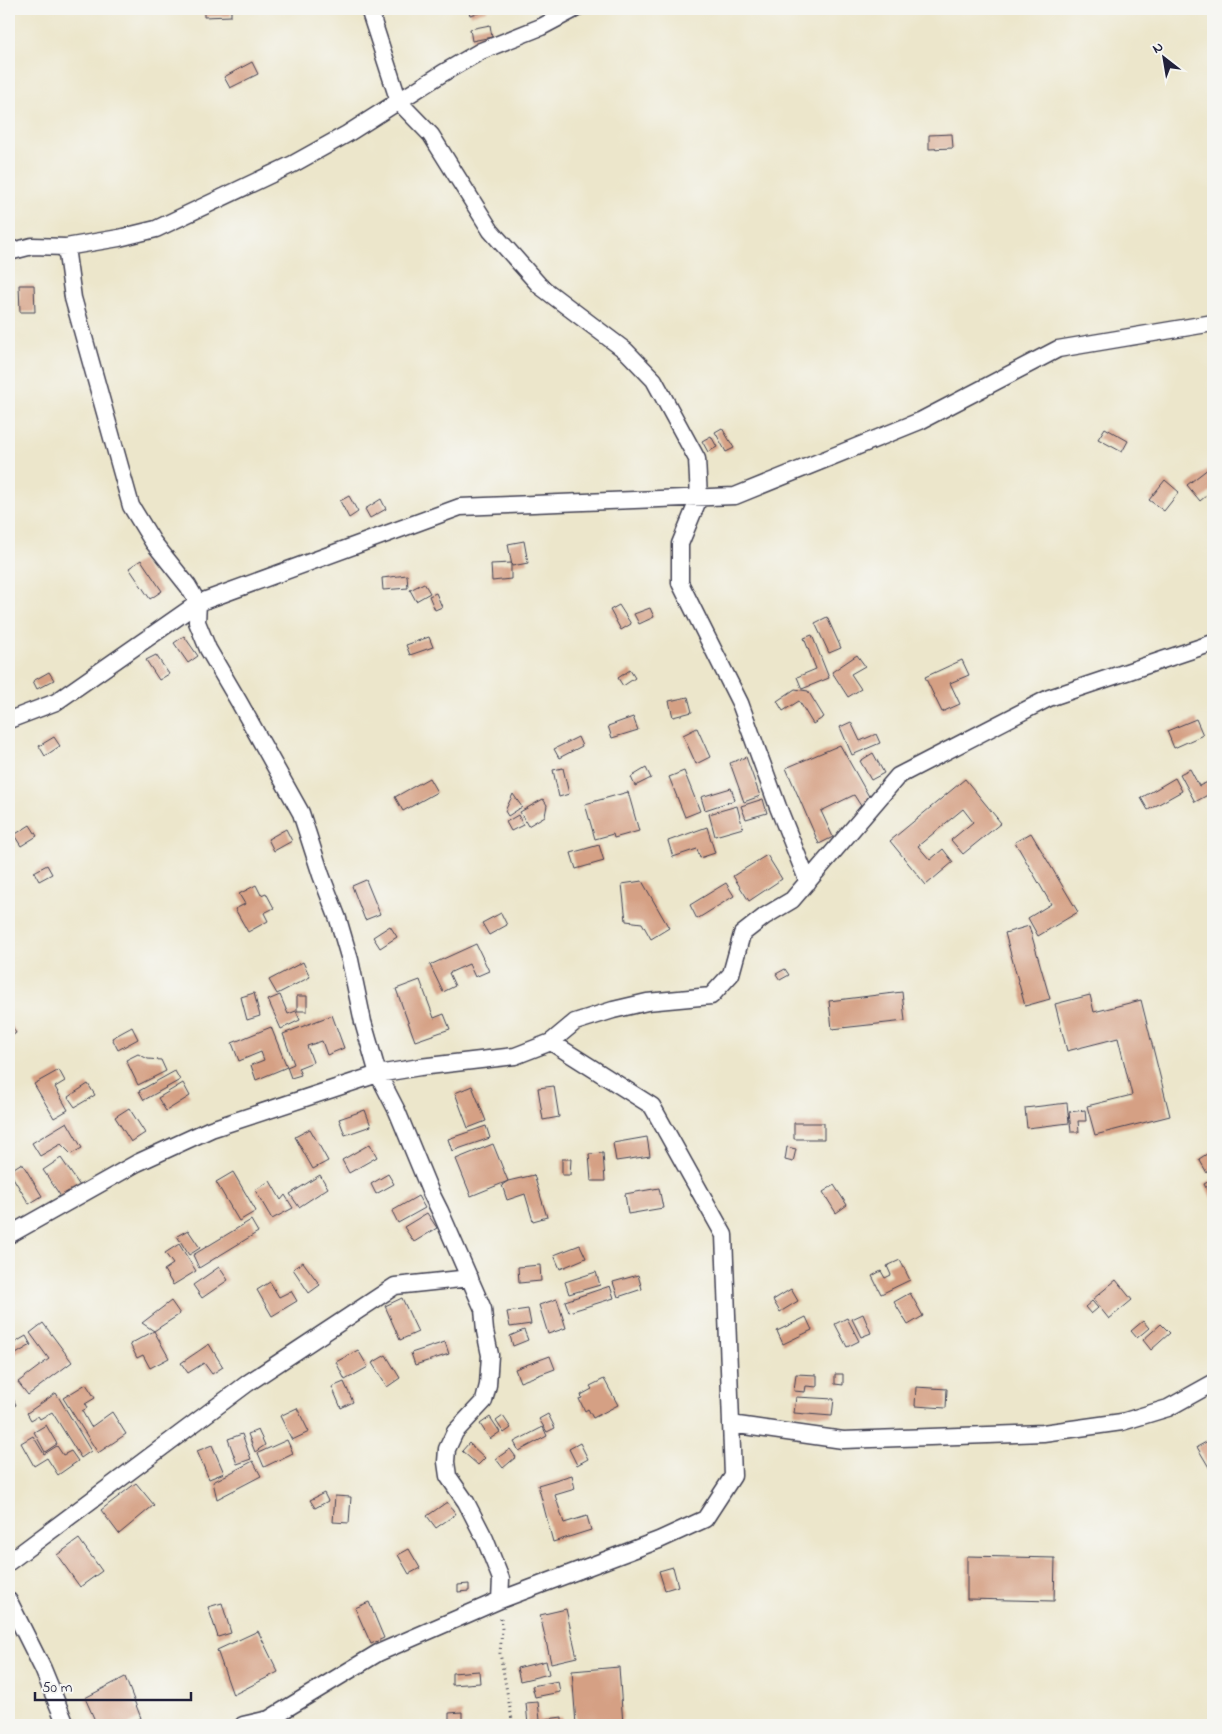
<svg xmlns="http://www.w3.org/2000/svg" width="1222" height="1734" font-family="'Indie Flower',sans-serif">
  <style>
    .building { fill: #d5a084 }
    .lines { fill: none; stroke-linecap: round; stroke-linejoin: round }
    .minor-casing { stroke: #403f51; stroke-width: 19 }
    .path { stroke: #403f51; stroke-width: 3; stroke-dasharray: 1 4; stroke-linecap: butt }
    .minor { stroke: #fff; stroke-width: 16 }
  </style>
  <rect width="100%" height="100%" fill="#f6f6f2"/>
  <filter id="ink" filterUnits="userSpaceOnUse"><feTurbulence type="fractalNoise" baseFrequency=".02" numOctaves="2"/><feDisplacementMap in="SourceGraphic" scale="10" xChannelSelector="R" yChannelSelector="G"/><feConvolveMatrix kernelMatrix="1 2 1 2 8 2 1 2 1" color-interpolation-filters="sRGB"/></filter>
  <filter id="wash" filterUnits="userSpaceOnUse"><feTurbulence type="fractalNoise" baseFrequency=".0096" numOctaves="4" result="noise"/><feDisplacementMap in="SourceGraphic" scale="20" xChannelSelector="R" yChannelSelector="G"/><feGaussianBlur stdDeviation="1.12" result="paint"/><feColorMatrix in="noise" values="0 0 0 0 0 0 0 0 0 0 0 0 0 0 0 0 0 1.4 0 .05"/><feComposite in="paint" operator="in"/></filter>
  <g filter="url(#wash)">
    <rect width="100%" height="100%" fill="#ece6cb"/>
    <g id="blocks">
      <path class="building" d="M204,9H231V16L204,17Z
        M468,9H487V11L470,15Z
        M490,25L492,37L472,41L470,29Z
        M252,62L258,74L230,88L224,77Z
        M952,134L953,148L929,149V135Z
        M19,285H34L35,312H20Z
        M722,428L734,448L726,452L715,432Z
        M1105,428L1128,441L1122,452L1098,439Z
        M711,436L717,447L708,452L702,441Z
        M1213,465V490L1200,501L1187,485Z
        M1165,480L1179,492L1164,511L1149,500Z
        M349,496L358,512L349,518L340,501Z
        M381,499L386,509L370,518L365,509Z
        M524,541L528,563L512,566L508,544Z
        M141,560L162,591L150,599L129,568Z
        M511,563V579L492,581L491,564Z
        M407,575L408,588L383,590L382,578Z
        M424,583L430,593L416,601L410,590Z
        M436,593L442,607L435,610L429,596Z
        M619,605L631,624L621,630L610,610Z
        M650,608L654,617L639,624L634,614Z
        M827,617L841,648L829,653L815,623Z
        M812,635L829,678L802,689L797,677L816,669L804,638Z
        M184,636L198,656L188,663L174,643Z
        M429,637L433,647L410,655L406,645Z
        M156,655L169,674L159,680L146,660Z
        M857,655L865,666L851,674L861,689L848,697L832,672Z
        M962,660L969,675L950,683L960,704L942,712L925,677Z
        M630,670L635,678L623,686L618,678Z
        M49,672L54,680L37,689L33,681Z
        M795,689L808,691L824,717L813,724L799,701L783,711L777,701Z
        M688,697L692,712L673,717L669,701Z
        M633,717L638,730L612,738L608,726Z
        M1196,719L1203,735L1174,748L1167,731Z
        M851,722L860,741L876,734L880,743L852,755L840,727Z
        M697,728L710,757L696,764L683,735Z
        M54,737L60,746L45,756L39,746Z
        M578,737L582,746L559,758L554,749Z
        M840,745L871,800L861,806L854,795L821,811L833,837L819,844L786,768Z
        M873,753L884,773L871,780L860,761Z
        M746,757L760,796L744,802L730,763Z
        M563,768L569,794L559,797L553,770Z
        M646,768L651,778L635,786L631,777Z
        M1190,769L1199,786L1208,782L1213,792L1195,802L1180,774Z
        M684,771L700,811L685,817L669,777Z
        M429,778L437,792L403,811L395,797Z
        M1175,778L1182,791L1148,810L1141,798Z
        M965,779L1001,823L963,854L951,840L973,822L963,809L918,846L930,860L943,849L953,862L926,885L890,841Z
        M731,788L735,800L705,810L701,797Z
        M628,792L639,831L614,838L613,834L595,839L585,804Z
        M513,794L522,807L508,816L505,811Z
        M543,799L547,805L545,816L528,826L520,812Z
        M763,799L767,813L746,819L741,806Z
        M737,806L743,828L715,836L709,814Z
        M518,815L523,825L511,831L506,822Z
        M30,825L37,836L21,846L14,835Z
        M707,827L715,853L700,858L697,849L673,857L668,841Z
        M286,829L292,841L274,851L268,839Z
        M1031,833L1078,912L1038,936L1028,918L1051,904L1015,842Z
        M599,845L604,861L576,869L571,853Z
        M767,855L782,879L749,901L733,876Z
        M47,865L52,874L39,881L34,872Z
        M366,880L380,914L365,920L352,886Z
        M642,881L669,928L651,939L642,923L626,921L622,884Z
        M726,883L734,896L697,919L690,905Z
        M256,885L261,895L266,893L274,908L264,913L268,921L248,932L235,909L245,904L239,894Z
        M501,913L507,925L489,935L482,923Z
        M390,926L397,937L380,948L373,937Z
        M1029,926L1050,999L1025,1006L1005,933Z
        M476,944L489,971L475,977L469,964L449,973L455,986L443,992L430,965Z
        M303,962L310,977L277,994L269,980Z
        M785,969L789,975L780,980L776,974Z
        M420,980L434,1018L444,1014L450,1029L415,1041L396,989Z
        M902,992L905,1021L832,1029L829,1001Z
        M254,993L260,1016L247,1020L241,997Z
        M280,995L288,1014L296,1011L300,1020L281,1029L268,1000Z
        M1090,995L1094,1012L1141,1000L1170,1116L1095,1135L1087,1106L1132,1095L1118,1038L1067,1051L1055,1004Z
        M297,996H307V1011H297Z
        M332,1015L344,1048L327,1055L322,1041L307,1046L313,1062L298,1068L301,1075L291,1078L287,1067L294,1064L283,1034Z
        M9,1021L16,1033L9,1038Z
        M132,1027L138,1039L118,1050L112,1038Z
        M271,1027L287,1067L256,1080L251,1065L264,1060L261,1052L239,1061L232,1043Z
        M138,1054L148,1059L161,1060L166,1071L138,1085L126,1060Z
        M59,1070L65,1081L55,1087L68,1110L54,1118L34,1084Z
        M175,1071L180,1080L144,1100L139,1091Z
        M183,1083L190,1096L166,1111L158,1098Z
        M88,1084L95,1095L75,1107L68,1097Z
        M472,1086L486,1121L468,1128L455,1093Z
        M554,1086L559,1117L543,1120L538,1088Z
        M1067,1103L1069,1123L1027,1128L1025,1108Z
        M129,1108L145,1133L131,1142L115,1117Z
        M365,1110L371,1126L345,1135L339,1119Z
        M1085,1110L1086,1121H1078L1079,1132H1071L1069,1112Z
        M67,1122L82,1148L71,1154L61,1144L40,1156L32,1143Z
        M794,1123H824V1139H794Z
        M486,1126L490,1138L452,1151L448,1139Z
        M310,1129L328,1161L313,1169L295,1137Z
        M647,1137L650,1156L616,1161L613,1143Z
        M370,1144L377,1157L349,1173L342,1160Z
        M493,1144L508,1181L471,1196L456,1159Z
        M787,1147L796,1149L793,1162L785,1160Z
        M1213,1150V1169L1207,1173L1199,1159Z
        M603,1153L605,1181H591L589,1154Z
        M61,1158L80,1186L62,1198L43,1170Z
        M562,1159H571L570,1175H562Z
        M22,1163L42,1196L29,1204L9,1171Z
        M233,1172L256,1211L239,1221L216,1182Z
        M388,1174L394,1184L376,1194L371,1184Z
        M320,1175L328,1188L299,1207L290,1194Z
        M534,1175L547,1217L533,1221L525,1194L507,1200L502,1185L508,1181Z
        M1213,1179V1201L1204,1184Z
        M270,1181L281,1200L285,1195L293,1208L272,1219L255,1190Z
        M834,1185L847,1205L836,1213L823,1192Z
        M659,1188L663,1208L628,1214L625,1194Z
        M418,1196L425,1208L398,1223L392,1211Z
        M427,1213L437,1228L414,1242L404,1227Z
        M251,1220L258,1232L199,1268L193,1255Z
        M188,1230L200,1248L189,1255L177,1236Z
        M179,1244L196,1271L173,1285L164,1270L173,1264L165,1253Z
        M580,1245L586,1258L560,1269L554,1255Z
        M900,1260L910,1280L881,1294L872,1276L881,1271L885,1278L891,1275L887,1266Z
        M303,1262L320,1285L309,1293L293,1269Z
        M540,1265L541,1281L519,1283L518,1267Z
        M219,1267L228,1280L202,1298L193,1285Z
        M596,1272L600,1285L569,1294L565,1282Z
        M638,1275L642,1289L618,1297L613,1282Z
        M1116,1280L1132,1300L1109,1319L1093,1299Z
        M270,1282L279,1297L291,1291L297,1301L272,1316L257,1290Z
        M610,1286L614,1298L569,1312L565,1301Z
        M791,1289L798,1301L780,1312L773,1300Z
        M910,1293L923,1316L908,1325L894,1302Z
        M402,1298L418,1332L400,1340L385,1306Z
        M557,1299L566,1328L548,1334L539,1305Z
        M171,1301L180,1314L154,1331L169,1358L150,1368L143,1355L137,1358L130,1344L154,1331L142,1323Z
        M1092,1301L1098,1308L1091,1314L1085,1307Z
        M528,1309L531,1324L510,1327L507,1312Z
        M863,1314L871,1333L861,1337L852,1319Z
        M806,1317L812,1330L783,1344L777,1331Z
        M847,1318L859,1341L847,1347L835,1324Z
        M1143,1321L1149,1328L1137,1338L1131,1331Z
        M43,1323L72,1362L28,1395L18,1382L49,1359L30,1333Z
        M1161,1324L1170,1333L1151,1350L1143,1340Z
        M524,1330L528,1340L513,1346L510,1336Z
        M26,1336L31,1345L9,1358V1346Z
        M445,1342L449,1354L415,1365L411,1353Z
        M209,1344L223,1367L212,1374L204,1363L188,1373L181,1363Z
        M358,1350L368,1367L345,1380L336,1362Z
        M386,1355L400,1378L387,1387L372,1363Z
        M550,1356L555,1369L520,1382L515,1369Z
        M796,1374L817,1375V1387L806,1386L805,1392L794,1391Z
        M835,1374H843V1385L835,1384Z
        M604,1379L618,1405L593,1418L588,1409L585,1411L579,1399L582,1398L581,1395L592,1389L590,1386Z
        M344,1382L353,1402L341,1408L332,1387Z
        M86,1384L95,1398L85,1404L87,1408L82,1411L91,1427L112,1412L126,1434L98,1453L63,1398Z
        M916,1387L947,1389L946,1408L915,1406Z
        M9,1390L16,1405L9,1408Z
        M56,1393L91,1451L81,1458L52,1412L40,1419L38,1416L31,1420L27,1413Z
        M796,1397L834,1399L832,1416L794,1413Z
        M297,1408L309,1432L292,1440L280,1416Z
        M548,1414L555,1428L547,1432L539,1419Z
        M503,1416L511,1428L504,1433L496,1421Z
        M490,1417L500,1432L490,1439L480,1424Z
        M46,1425L57,1444L45,1452L34,1432Z
        M543,1427L547,1436L519,1451L514,1442Z
        M258,1430L265,1445L255,1452L248,1434Z
        M242,1434L251,1459L237,1464L228,1439Z
        M33,1436L44,1454L57,1446L63,1455L71,1451L78,1461L58,1475L47,1458L34,1466L21,1443Z
        M287,1440L293,1453L264,1467L258,1453Z
        M1208,1441L1213,1449V1467L1210,1469L1197,1447Z
        M469,1443L485,1458L478,1465L462,1451Z
        M580,1443L588,1459L577,1465L569,1449Z
        M212,1445L224,1473L209,1479L197,1451Z
        M510,1449L516,1457L503,1468L496,1459Z
        M253,1461L261,1476L217,1499L213,1482Z
        M572,1475L575,1489L555,1495L564,1523L587,1516L591,1530L553,1542L538,1485Z
        M136,1483L154,1505L119,1534L101,1510Z
        M324,1493L328,1501L315,1508L310,1500Z
        M335,1496L351,1497L349,1523L333,1522Z
        M447,1502L456,1514L436,1528L427,1516Z
        M79,1539L102,1571L80,1587L57,1555Z
        M409,1549L420,1568L409,1574L398,1555Z
        M967,1556L1055,1558L1054,1601L967,1599Z
        M673,1567L678,1586L665,1590L659,1571Z
        M469,1584V1591L458,1592V1585Z
        M369,1602L384,1638L371,1644L355,1608Z
        M222,1603L231,1633L218,1637L208,1607Z
        M566,1609L577,1657L551,1663L540,1615Z
        M258,1631L278,1672L233,1695L217,1650Z
        M546,1661L549,1674L520,1681L517,1668Z
        M619,1667L623,1725H576L572,1671Z
        M479,1671L480,1683L452,1685V1673Z
        M125,1677L141,1718L127,1725H97L85,1698Z
        M558,1681L560,1692L535,1697L532,1686Z
        M538,1702L540,1720L562,1717V1724L571,1723V1725H528L526,1703Z
        M462,1712V1725H449V1713Z"/>
    </g>
  </g>
  <g filter="url(#ink)">
    <use href="#blocks" fill-opacity="0" stroke="#403f51" stroke-width="1"/>
    <g class="lines">
      <g class="minor-casing">
        <path id="minor" d="M369,9L399,102L431,135L491,231L540,286L626,351L654,380L697,459L699,498L680,544V583L740,703L778,807L808,882
          M66,247L73,298L131,506L153,542L188,586L198,603L197,622L208,649L239,702L301,813L321,875L338,919L350,960L363,1022L378,1074L397,1111L430,1191L440,1211L483,1309L485,1331L490,1355L488,1385L484,1401L455,1432L447,1449L446,1462L448,1476L466,1502L485,1539L501,1579L500,1600
          M9,252L32,246L66,247L119,238L156,229L293,164L347,134L443,73L481,51L541,27L575,9
          M9,720L56,702L198,603L460,507L735,496L920,421L1058,349L1213,323
          M9,1235L137,1163L211,1129L378,1074L420,1067L515,1056L551,1042L575,1022L613,1010L647,1002L711,996L731,974L742,934L765,916L792,900L898,776L1049,698L1213,643
          M731,1424L843,1440L1043,1433L1122,1422L1168,1408L1213,1383
          M9,1562L248,1383L395,1286L470,1278
          M9,1601L43,1669L66,1725
          M269,1719L378,1653L500,1600L659,1540L705,1519L733,1476L724,1235L652,1106L551,1042
          M243,1725L269,1719L284,1725"/>
      </g>
      <path class="path" d="M501,1618L502,1629L500,1653L513,1725"/>
      <use href="#minor" class="minor"/>
    </g>
  </g>
  <rect width="1222" height="1734" fill="none" stroke="#f6f6f2" stroke-width="30"/>
  <g transform="translate(1164 58) rotate(329)" stroke="#f6f6f2" stroke-width="4" paint-order="stroke">
  <path d="M0-4L9 19L0 12L-9 19Z" fill="#22223b"/>
  <text y="-8" font-size="14" font-weight="bold" text-anchor="middle" fill="#22223b">N</text>
  </g>
  <path d="M35 1692v8h156v-8" fill="none" stroke="#22223b" stroke-width="2.5"/>
  <text x="42" y="1692" font-size="15" fill="#22223b" stroke="#f6f6f2" stroke-width="4" paint-order="stroke">50 m</text>
</svg>
